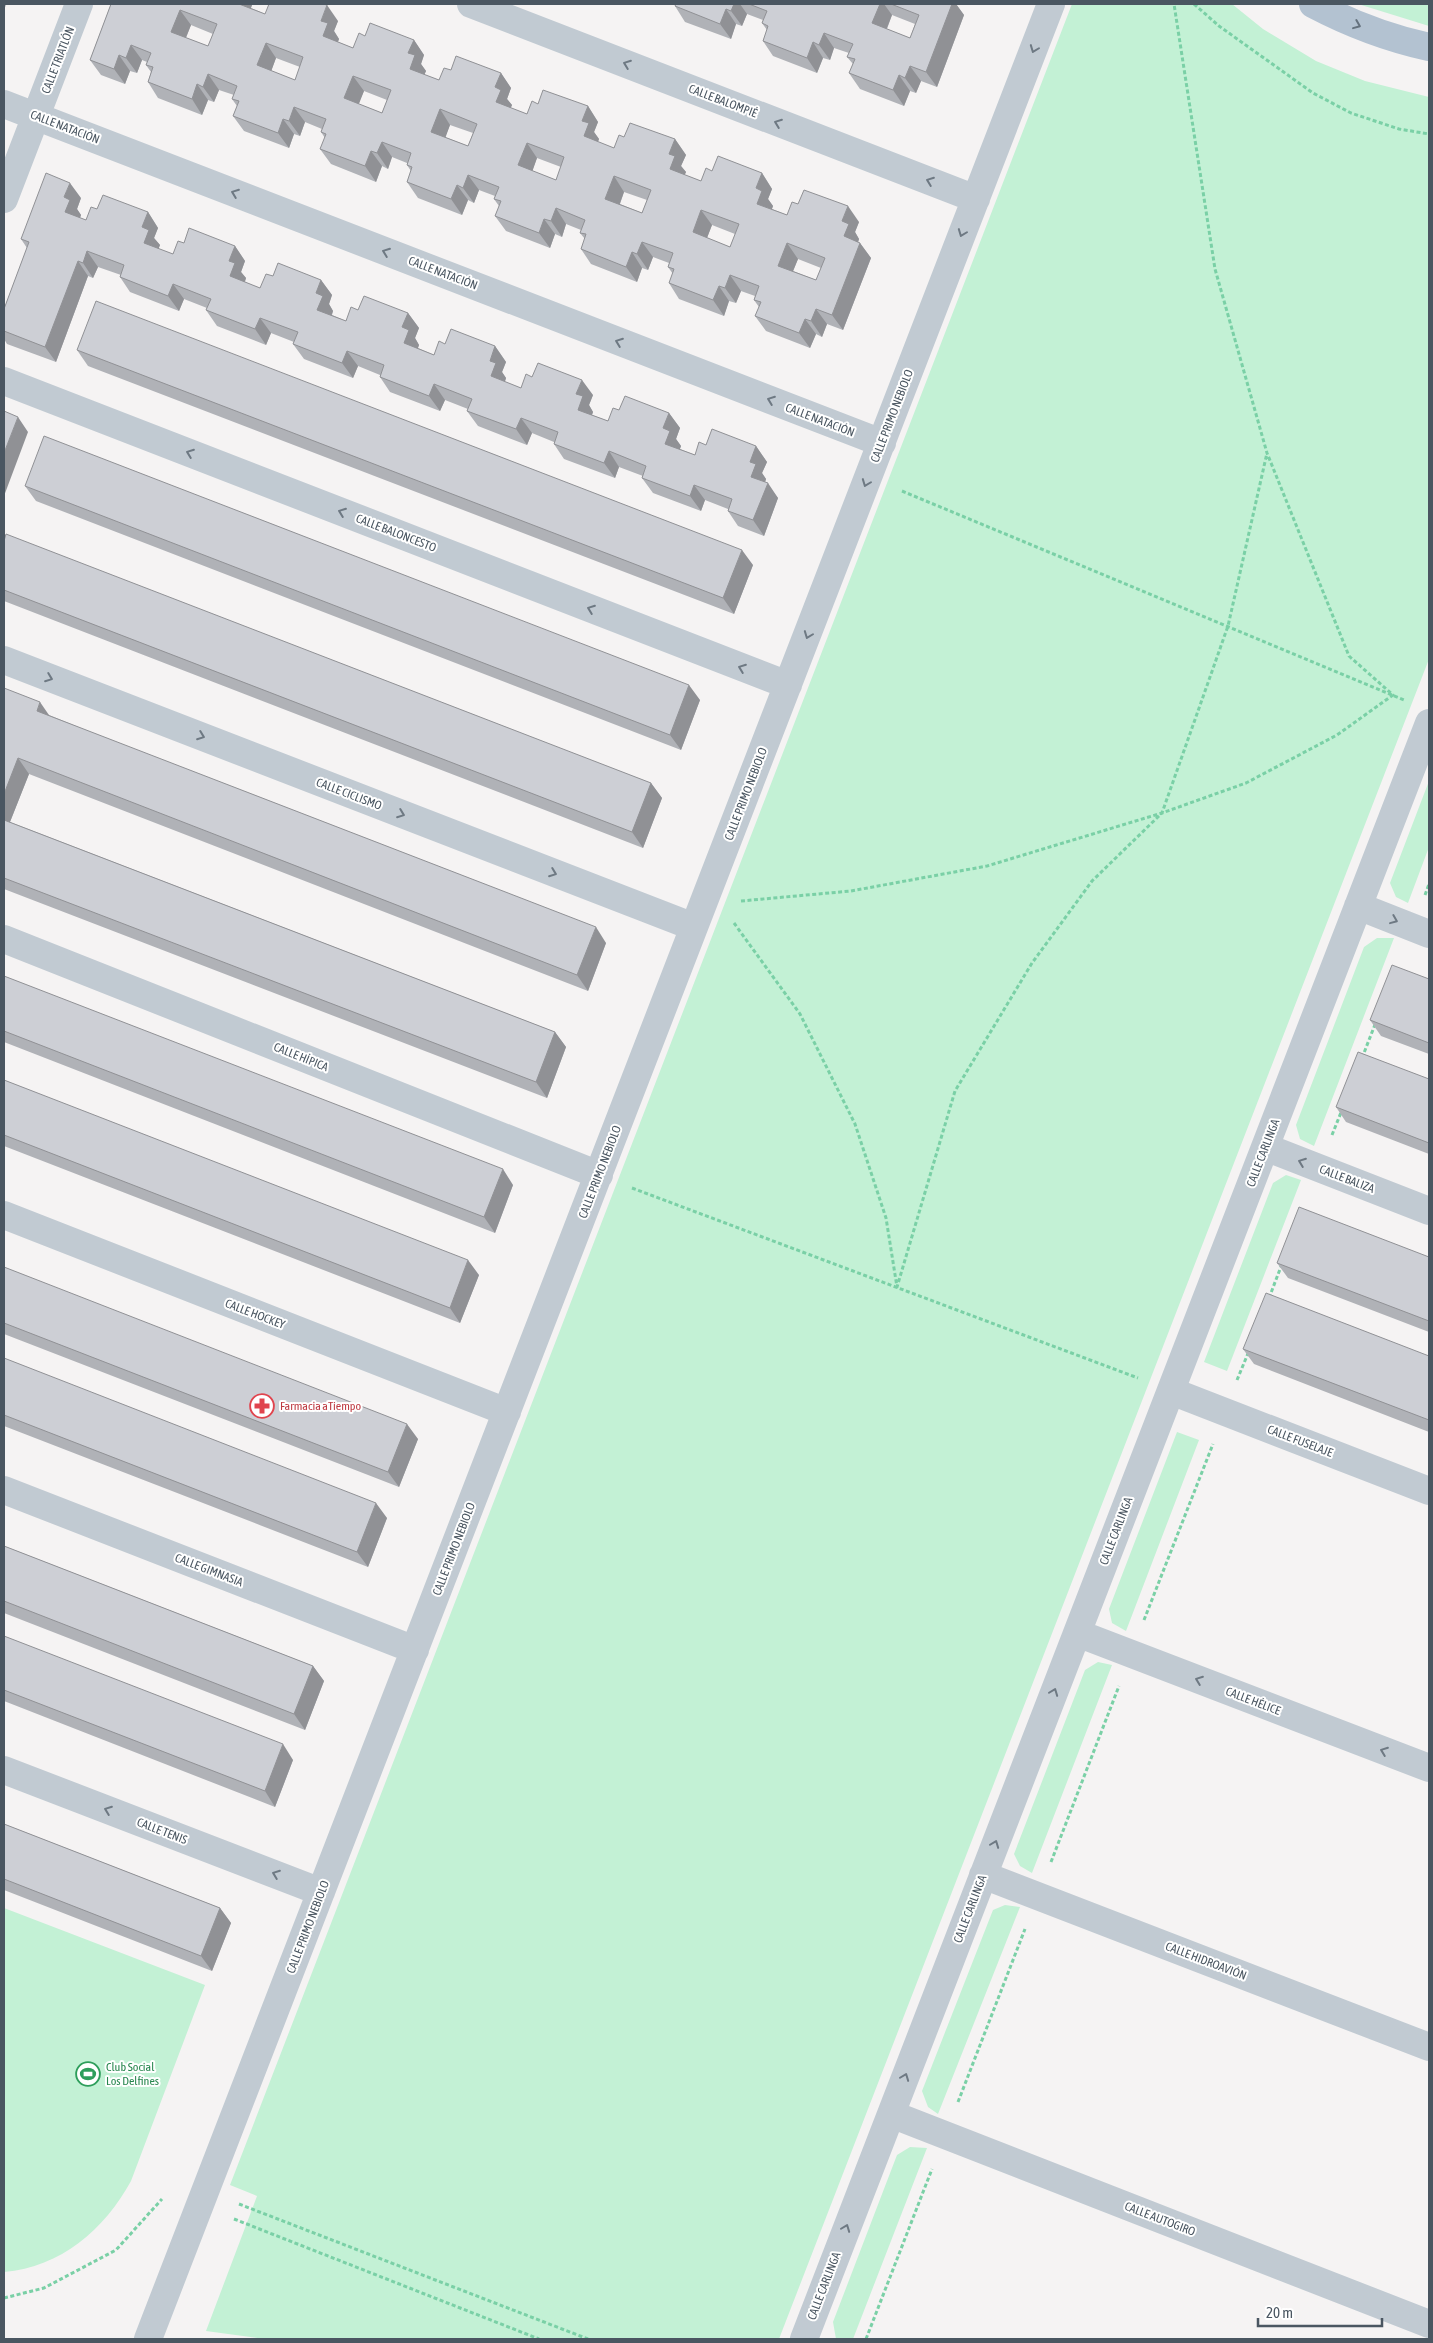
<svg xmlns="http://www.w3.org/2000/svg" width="1433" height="2343" font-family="'Asap Condensed',sans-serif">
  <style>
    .green { fill: #c3f1d5 }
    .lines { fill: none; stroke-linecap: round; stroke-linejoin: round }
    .path { stroke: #7ad0a6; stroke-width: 3; stroke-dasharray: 4 2.5; stroke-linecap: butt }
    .minor { stroke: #c1cad2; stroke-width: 28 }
    .major { stroke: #b3c2d1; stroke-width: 28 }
    .wall { fill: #b0b2b7; fill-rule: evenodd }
    .shaded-wall { fill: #909195 }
    .building { fill: #cdcfd5; stroke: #909195; fill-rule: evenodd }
    .oneway { stroke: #64717d }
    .oneway2 { stroke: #6e7983 }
    .labels { text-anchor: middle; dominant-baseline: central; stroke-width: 4; stroke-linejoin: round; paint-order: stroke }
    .street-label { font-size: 12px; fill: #4a5661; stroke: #fff }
    .health-label { font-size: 12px; fill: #be3a42; stroke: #fff; text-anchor: start }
    .leisure-label { font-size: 12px; fill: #27864d; stroke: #fff; text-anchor: start }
  </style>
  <rect width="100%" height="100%" fill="#f5f3f3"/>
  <path class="green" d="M1072,4H1232L1263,29L1316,61L1365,81L1429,97V659L779,2339H265L206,2331L257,2196L230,2185Z
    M1358,4H1429V26Z
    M1429,781V847L1408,903L1396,897L1390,883Z
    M1377,938H1394L1314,1146L1300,1139L1296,1125L1364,947Z
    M1286,1175L1301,1180L1227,1371L1204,1362L1273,1183Z
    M1177,1432L1199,1440L1126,1631L1112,1623L1109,1609Z
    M1098,1662L1112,1665L1032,1873L1020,1866L1014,1854L1085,1670Z
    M1005,1905L1020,1907L938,2114L928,2107L922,2091L993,1910Z
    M4,1908L205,1985L131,2181C104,2230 61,2267 4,2272Z
    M910,2147L927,2148L853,2339H836L833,2322L897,2155Z"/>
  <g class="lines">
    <path class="path" d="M1194,4L1219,26L1313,93L1351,113L1399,129L1429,134
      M902,491L1404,700
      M1425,895L1429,884
      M741,901L851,891L987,866L1162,813L1246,783L1337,735L1393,695L1349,656L1267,453L1215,269L1174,4
      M734,923L800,1014L855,1124L886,1218L897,1287L955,1091L1032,963L1092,881L1162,813L1228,626L1267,453
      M1362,1058L1376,1022
      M1332,1135L1342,1110
      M632,1188L1138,1378
      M1269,1298L1282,1264
      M1237,1380L1249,1351
      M1144,1620L1213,1444
      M1051,1862L1119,1686
      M958,2102L1025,1929
      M239,2204L588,2339
      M234,2219L539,2339
      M4,2298L44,2288L116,2250L162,2199
      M866,2339L932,2169"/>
    <path class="minor" d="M471,4L976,199
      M4,104L882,443
      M4,199L79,4
      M4,381L788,685
      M4,660L694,927
      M1358,906L1429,934
      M4,939L599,1175
      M1265,1147L1429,1211
      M4,1215L507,1412
      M1171,1391L1429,1491
      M4,1490L415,1650
      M1077,1633L1429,1768
      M4,1770L321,1892
      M983,1875L1429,2047
      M891,2114L1429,2324
      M148,2339L1051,4
      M804,2339L1429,723"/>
    <path class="major" d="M1313,4C1351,24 1388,38 1429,47"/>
  </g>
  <path class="wall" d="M111,4L252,5L251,8L265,14L338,21L334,31L339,39L338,42L353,48L365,36L414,40L424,55L421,64L426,71L424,75L439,80L451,70L501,73L511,88L507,99L512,105L510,108L527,114L538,104L588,106L598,122L594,132L599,139L598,142L614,148L624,137L675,139L686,155L681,166L686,172L684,175L701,181L712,171L762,173L772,189L768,199L773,206L772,209L787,215L798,204L859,222L855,232L859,239L858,242L860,243L871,258L843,330L827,324L822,337L816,334L810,348L766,331L755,316L759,307L754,300L755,296L741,291L736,303L729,301L724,316L679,299L669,283L673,274L668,267L669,263L653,257L648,270L642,268L637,282L591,264L581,249L585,239L580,233L581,230L566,224L562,237L555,234L550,248L506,231L495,216L499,206L494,199L495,196L479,190L474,203L468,200L462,215L418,198L407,182L411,171L407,165V163L392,157L388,169L382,166L376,182L331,164L320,149L325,138L321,132L322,129L305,122L300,136L294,134L289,148L244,131L233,116L237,106L232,99L234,95L219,90L214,102L208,100L202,115L158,98L148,82L151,72L146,65L147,62L142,60L137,73L130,71L125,84L101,75L90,60ZM191,25L213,34L208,46L186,38ZM276,58L300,67L295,80L271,71ZM364,91L387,100L382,113L358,104ZM450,125L473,133L468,146L445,137ZM537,158L561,167L556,180L532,171ZM624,192L647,200L642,213L620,204ZM712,225L735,234L730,247L707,238ZM798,259L821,268L816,280L793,271Z
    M676,4H956L964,15L937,87L921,81L916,93L910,91L904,106L860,89L849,73L853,64L847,57L849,53L834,48L830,60L823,58L817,73L773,56L763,41L767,30L762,23L763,20L747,14L742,26L736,24L731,39L685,22L675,6ZM892,15L915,24L910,38L887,29Z
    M81,198L77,209L81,215L80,218L86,220L97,209L148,212L158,228L154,238L160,245L158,249L173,254L184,243L235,246L245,261L241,272L246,278L245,282L260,288L273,276L321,280L332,295L329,304L333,311L332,315L346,321L358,310L408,313L419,328L415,338L419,345L418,348L434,355L445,344L495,346L506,362L502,372L506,378L505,382L521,388L532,377L593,395L589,405L593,412L592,415L608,421L619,410L669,413L680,428L676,439L681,446L680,449L695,455L706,445L756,446L767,462L762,473L766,479L765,482L778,498L764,536L738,526L728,511V509L705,500L701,511L653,493L642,478L643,476L619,467L615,478L564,459L554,444V442L532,433L527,445L478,426L467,411L468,409L445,400L440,411L390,392L380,377V375L358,366L353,378L304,359L293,344L294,342L271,333L266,345L217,326L206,310L207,308L184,299L179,311L130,292L120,277L121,275L98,267L93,278L88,276L56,362L7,344L4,339V309L27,248L21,239Z
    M77,350L753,565L734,614L88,366Z
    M25,486L700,700L681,750L36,501Z
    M4,541L651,783L662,798L643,848L4,601Z
    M4,688L49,715L606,943L588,991L29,774L10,822L555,1032L566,1047L547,1098L4,889Z
    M4,976L513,1185L495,1233L4,1042Z
    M1429,979V1054L1381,1036L1370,1020Z
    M1429,1079V1154L1346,1122L1336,1107Z
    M4,1080L479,1275L460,1323L4,1146Z
    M1429,1257V1332L1288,1278L1277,1263Z
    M4,1267L418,1439L399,1487L4,1334Z
    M1243,1349L1429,1356V1432L1254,1364Z
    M4,1358L387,1518L368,1567L4,1426Z
    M4,1546L313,1666L324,1681L305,1730L4,1613Z
    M4,1636L293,1760L275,1807L4,1701Z
    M4,1824L220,1908L231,1923L212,1971L4,1890Z"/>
  <path class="shaded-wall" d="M4,4H6L4,11Z
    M237,4H251L252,5L247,18Z
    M734,4H740L747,14L742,26L731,11Z
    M880,4H884L892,15L883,38L872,23Z
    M952,4H956L964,15L937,87L926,72Z
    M327,5L338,21L334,31L339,39L334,51L323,36L321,21Z
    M726,9L736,24L731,39L720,24Z
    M180,10L191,25L182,47L171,32Z
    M824,33L834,48L830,60L819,45Z
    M414,40L424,55L421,64L426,71L420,84L410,69L408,53Z
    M813,42L823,58L817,73L807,58Z
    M266,43L276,58L268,80L257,65Z
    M131,45L142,60L137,73L126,58Z
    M119,55L130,71L125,84L114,69Z
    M910,66L921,81L916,93L905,78Z
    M501,73L511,88L507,99L512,105L507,118L496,102L495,87Z
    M208,74L219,90L214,102L203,87Z
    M899,75L910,91L904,106L893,90Z
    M353,76L364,91L355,114L344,98Z
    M197,84L208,100L202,115L192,99Z
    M588,106L598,122L594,132L599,139L594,151L584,136L582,121Z
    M294,107L305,122L300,136L289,121Z
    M440,109L450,125L442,147L431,132Z
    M283,119L294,134L289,148L278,133Z
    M675,139L686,155L681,166L686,172L681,184L670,169L669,154Z
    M382,142L392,157L388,169L377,153Z
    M527,143L537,158L529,181L518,165Z
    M371,151L382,166L376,182L365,166Z
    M762,173L772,189L768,199L773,206L768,219L757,204L756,188Z
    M468,175L479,190L474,203L463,188Z
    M614,176L624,192L616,214L605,199Z
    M70,183L81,198L77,209L81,215L76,228L65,212L64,197Z
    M457,185L468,200L462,215L451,199Z
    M848,206L859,222L855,232L859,239L855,252L844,236L842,221Z
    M556,208L566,224L562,237L551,221Z
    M701,210L712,225L703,248L693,232Z
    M148,212L158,228L154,238L160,245L155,258L144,243L142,227Z
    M544,219L555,234L550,248L539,233Z
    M642,242L653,257L648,270L637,254Z
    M787,243L798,259L789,281L778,266Z
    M860,243L871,258L843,330L832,315Z
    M235,246L245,261L241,272L246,278L241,292L230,276L229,261Z
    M87,251L98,267L93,278L83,263Z
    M632,252L642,268L637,282L626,267Z
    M78,261L88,276L56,362L45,347Z
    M730,275L741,291L736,303L725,288Z
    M321,280L332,295L329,304L333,311L328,325L317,310L316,293Z
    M173,284L184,299L179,311L168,296Z
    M719,286L729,301L724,316L713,300Z
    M816,309L827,324L822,337L811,321Z
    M408,313L419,328L415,338L419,345L414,358L404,343L402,327Z
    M260,318L271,333L266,345L255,329Z
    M805,319L816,334L810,348L799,333Z
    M495,346L506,362L502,372L506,378L501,392L491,376L490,361Z
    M347,351L358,366L353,378L342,363Z
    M582,380L593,395L589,405L593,412L588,425L578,410L576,394Z
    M434,384L445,400L440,411L429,396Z
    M669,413L680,428L676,439L681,446L676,459L665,444L663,428Z
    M18,417L28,432L4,496V453Z
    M521,418L532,433L527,445L516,429Z
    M756,446L767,462L762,473L766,479L762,492L751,477L750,462Z
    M609,451L619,467L615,478L604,463Z
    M768,483L778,498L764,536L753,520Z
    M694,485L705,500L701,511L690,496Z
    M742,550L753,565L734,614L723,598Z
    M689,685L700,700L681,750L670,735Z
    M40,702L51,718L37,711Z
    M18,758L29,774L6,832L4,829V794Z
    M651,783L662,798L643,848L632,832Z
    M596,927L606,943L588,991L577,975Z
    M555,1032L566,1047L547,1098L536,1082Z
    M503,1169L513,1185L495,1233L484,1217Z
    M468,1260L479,1275L460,1323L450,1308Z
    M407,1424L418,1439L399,1487L388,1472Z
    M376,1503L387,1518L368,1567L357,1552Z
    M313,1666L324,1681L305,1730L294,1714Z
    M283,1744L293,1760L275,1807L265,1791Z
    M220,1908L231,1923L212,1971L201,1956Z"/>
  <path class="building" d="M111,4H239L265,14L269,4H323L327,5L321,21L328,23L323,36L353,48L359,33L365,36L370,23L414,40L408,53L415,55L410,69L439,80L444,68L451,70L456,56L501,73L495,87L501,90L496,102L527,114L532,101L538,104L543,90L588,106L582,121L589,123L584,136L614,148L619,135L624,137L630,123L675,139L669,154L675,156L670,169L701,181L706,168L712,171L718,156L762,173L756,188L762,191L757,204L787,215L792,202L798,204L804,190L848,206L842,221L849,224L844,236L860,243L832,315L816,309L811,321L805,319L799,333L755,316L761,302L754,300L759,286L730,275L725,288L719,286L713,300L669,283L674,269L668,267L673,253L642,242L637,254L632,252L626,267L581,249L586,234L580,233L585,220L556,208L551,221L544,219L539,233L495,216L501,201L494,199L499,187L468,175L463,188L457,185L451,199L407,182L412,167L407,165L411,153L382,142L377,153L371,151L365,166L320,149L326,134L321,132L326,119L294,107L289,121L283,119L278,133L233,116L239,101L232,99L237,86L208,74L203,87L197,84L192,99L148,82L153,67L146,65L151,53L131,45L126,58L119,55L114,69L90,60ZM180,10L217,24L208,46L171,32ZM266,43L303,57L295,80L257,65ZM353,76L391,90L382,113L344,98ZM440,109L477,124L468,146L431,132ZM527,143L564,157L556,180L518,165ZM614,176L651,190L642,213L605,199ZM701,210L739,224L730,247L693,232ZM787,243L825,258L816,280L778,266Z
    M676,4H734L731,11L726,9L720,24L675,6Z
    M749,4H880L872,23L910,38L919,15L891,4H952L926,72L910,66L905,78L899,75L893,90L849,73L855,59L847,57L853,44L824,33L819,45L813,42L807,58L763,41L768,26L762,23L767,11Z
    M46,173L70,183L64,197L70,200L65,212L86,220L91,207L97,209L103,195L148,212L142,227L149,230L144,243L173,254L178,241L184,243L189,228L235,246L229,261L235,263L230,276L260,288L266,274L273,276L278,263L321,280L316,293L323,296L317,310L346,321L351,307L358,310L364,296L408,313L402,327L409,330L404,343L434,355L439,341L445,344L451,329L495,346L490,361L496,363L491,376L521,388L526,374L532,377L538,363L582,380L576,394L583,396L578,410L608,421L613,408L619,410L625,396L669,413L663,428L670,431L665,444L695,455L699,442L706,445L712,429L756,446L750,462L756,464L751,477L768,483L753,520L728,511L732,499L694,485L690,496L642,478L646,466L609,451L604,463L554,444L558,432L521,418L516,429L467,411L472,399L434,384L429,396L380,377L384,365L347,351L342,363L293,344L298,332L260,318L255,329L206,310L211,299L173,284L168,296L120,277L124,265L87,251L83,263L78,261L45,347L4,331V309L29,242L21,239Z
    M96,301L742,550L723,598L77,350Z
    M4,411L18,417L4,453Z
    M44,436L689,685L670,735L25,486Z
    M6,534L651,783L632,832L4,590V541Z
    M4,688L40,702L37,711L596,927L577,975L18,758L4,794Z
    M4,820L555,1032L536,1082L4,878Z
    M1392,965L1429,979V1043L1370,1020Z
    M4,976L503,1169L484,1217L4,1031Z
    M1358,1052L1429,1079V1143L1336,1107Z
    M4,1080L468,1260L450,1308L4,1135Z
    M1299,1207L1429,1257V1321L1277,1263Z
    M4,1267L407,1424L388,1472L4,1323Z
    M1266,1293L1429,1356V1420L1243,1349Z
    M4,1358L376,1503L357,1552L4,1415Z
    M4,1546L313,1666L294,1714L4,1601Z
    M4,1636L283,1744L265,1791L4,1690Z
    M4,1824L220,1908L201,1956L4,1879Z"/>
  <defs><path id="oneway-chevron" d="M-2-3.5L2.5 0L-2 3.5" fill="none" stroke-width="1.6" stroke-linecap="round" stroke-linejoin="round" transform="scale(1.25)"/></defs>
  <use class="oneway" href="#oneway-chevron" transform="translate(1357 25) rotate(22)"/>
  <g class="oneway2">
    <use href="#oneway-chevron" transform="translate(1034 49) rotate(111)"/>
    <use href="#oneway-chevron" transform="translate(627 64) rotate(-159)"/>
    <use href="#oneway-chevron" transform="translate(778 123) rotate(-159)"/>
    <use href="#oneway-chevron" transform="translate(930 181) rotate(-159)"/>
    <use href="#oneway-chevron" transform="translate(235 193) rotate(-159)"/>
    <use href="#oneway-chevron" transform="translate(962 233) rotate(111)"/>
    <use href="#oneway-chevron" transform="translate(386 252) rotate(-159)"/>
    <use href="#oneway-chevron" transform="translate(619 342) rotate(-159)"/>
    <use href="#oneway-chevron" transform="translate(771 400) rotate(-159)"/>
    <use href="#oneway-chevron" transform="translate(190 453) rotate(-159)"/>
    <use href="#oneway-chevron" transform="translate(866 483) rotate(111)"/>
    <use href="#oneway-chevron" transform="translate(342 512) rotate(-159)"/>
    <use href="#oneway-chevron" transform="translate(591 609) rotate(-159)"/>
    <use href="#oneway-chevron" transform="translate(808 635) rotate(111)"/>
    <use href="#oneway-chevron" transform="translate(742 668) rotate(-159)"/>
    <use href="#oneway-chevron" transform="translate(49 678) rotate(21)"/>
    <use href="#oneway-chevron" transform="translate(201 736) rotate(21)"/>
    <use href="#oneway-chevron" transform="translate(401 814) rotate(21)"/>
    <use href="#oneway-chevron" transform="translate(553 873) rotate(21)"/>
    <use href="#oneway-chevron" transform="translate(1394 920) rotate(22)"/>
    <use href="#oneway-chevron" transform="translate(1302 1162) rotate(-159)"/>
    <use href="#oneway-chevron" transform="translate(1199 1680) rotate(-159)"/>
    <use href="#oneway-chevron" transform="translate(1054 1692) rotate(-69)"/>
    <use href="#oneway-chevron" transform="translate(1384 1751) rotate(-159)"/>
    <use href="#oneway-chevron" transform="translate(108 1810) rotate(-159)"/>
    <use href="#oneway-chevron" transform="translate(995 1844) rotate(-69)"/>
    <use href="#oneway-chevron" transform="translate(276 1874) rotate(-159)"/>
    <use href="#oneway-chevron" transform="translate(905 2077) rotate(-69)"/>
    <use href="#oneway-chevron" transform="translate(846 2228) rotate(-69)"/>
  </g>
  <defs>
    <g id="pharmacy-ring" transform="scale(1.25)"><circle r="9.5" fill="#fff" stroke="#e0444e" stroke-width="1.5"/><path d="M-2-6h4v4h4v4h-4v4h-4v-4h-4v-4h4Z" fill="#e0444e"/></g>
    <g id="stadium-ring" transform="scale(1.25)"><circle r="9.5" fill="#fff" stroke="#2e9e5b" stroke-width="1.5"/><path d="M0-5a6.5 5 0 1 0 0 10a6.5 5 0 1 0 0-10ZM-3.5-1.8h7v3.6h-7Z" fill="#2e9e5b"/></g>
  </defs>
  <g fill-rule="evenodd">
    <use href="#pharmacy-ring" x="262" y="1406"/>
    <use href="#stadium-ring" x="88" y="2074"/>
  </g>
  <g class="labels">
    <g class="street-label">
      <text transform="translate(58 60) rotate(-69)">CALLE TRIATLÓN</text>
      <text transform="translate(723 101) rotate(21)">CALLE BALOMPIÉ</text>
      <text transform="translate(65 127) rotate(21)">CALLE NATACIÓN</text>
      <text transform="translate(443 273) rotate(21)">CALLE NATACIÓN</text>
      <text transform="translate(892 416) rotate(-69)">CALLE PRIMO NEBIOLO</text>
      <text transform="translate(820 420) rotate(21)">CALLE NATACIÓN</text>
      <text transform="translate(396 533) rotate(21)">CALLE BALONCESTO</text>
      <text transform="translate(349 794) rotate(21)">CALLE CICLISMO</text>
      <text transform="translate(746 794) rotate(-69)">CALLE PRIMO NEBIOLO</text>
      <text transform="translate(301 1057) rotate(22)">CALLE HÍPICA</text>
      <text transform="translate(1263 1153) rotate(-69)">CALLE CARLINGA</text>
      <text transform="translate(600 1172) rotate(-69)">CALLE PRIMO NEBIOLO</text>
      <text transform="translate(1347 1179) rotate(21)">CALLE BALIZA</text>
      <text transform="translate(255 1314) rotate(21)">CALLE HOCKEY</text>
      <text transform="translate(1300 1441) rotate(21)">CALLE FUSELAJE</text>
      <text transform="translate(1116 1531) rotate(-69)">CALLE CARLINGA</text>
      <text transform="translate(454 1549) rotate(-69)">CALLE PRIMO NEBIOLO</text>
      <text transform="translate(209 1570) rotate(21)">CALLE GIMNASIA</text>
      <text transform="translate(1253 1701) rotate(21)">CALLE HÉLICE</text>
      <text transform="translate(162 1831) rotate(21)">CALLE TENIS</text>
      <text transform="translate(970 1909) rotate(-69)">CALLE CARLINGA</text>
      <text transform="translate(308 1927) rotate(-69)">CALLE PRIMO NEBIOLO</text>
      <text transform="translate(1206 1961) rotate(21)">CALLE HIDROAVIÓN</text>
      <text transform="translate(1160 2219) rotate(21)">CALLE AUTOGIRO</text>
      <text transform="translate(824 2286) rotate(-69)">CALLE CARLINGA</text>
    </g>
    <g class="health-label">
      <text x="280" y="1406">Farmacia aTiempo</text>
    </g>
    <g class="leisure-label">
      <text x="106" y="2067">Club Social<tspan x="106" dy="14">Los Delfines</tspan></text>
    </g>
  </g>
  <rect width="1433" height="2343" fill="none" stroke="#4a5661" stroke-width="10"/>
  <path d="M1258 2318v8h124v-8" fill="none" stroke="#4a5661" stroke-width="2.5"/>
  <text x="1266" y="2318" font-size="15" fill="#4a5661" stroke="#ffffff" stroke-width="4" paint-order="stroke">20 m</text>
</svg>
